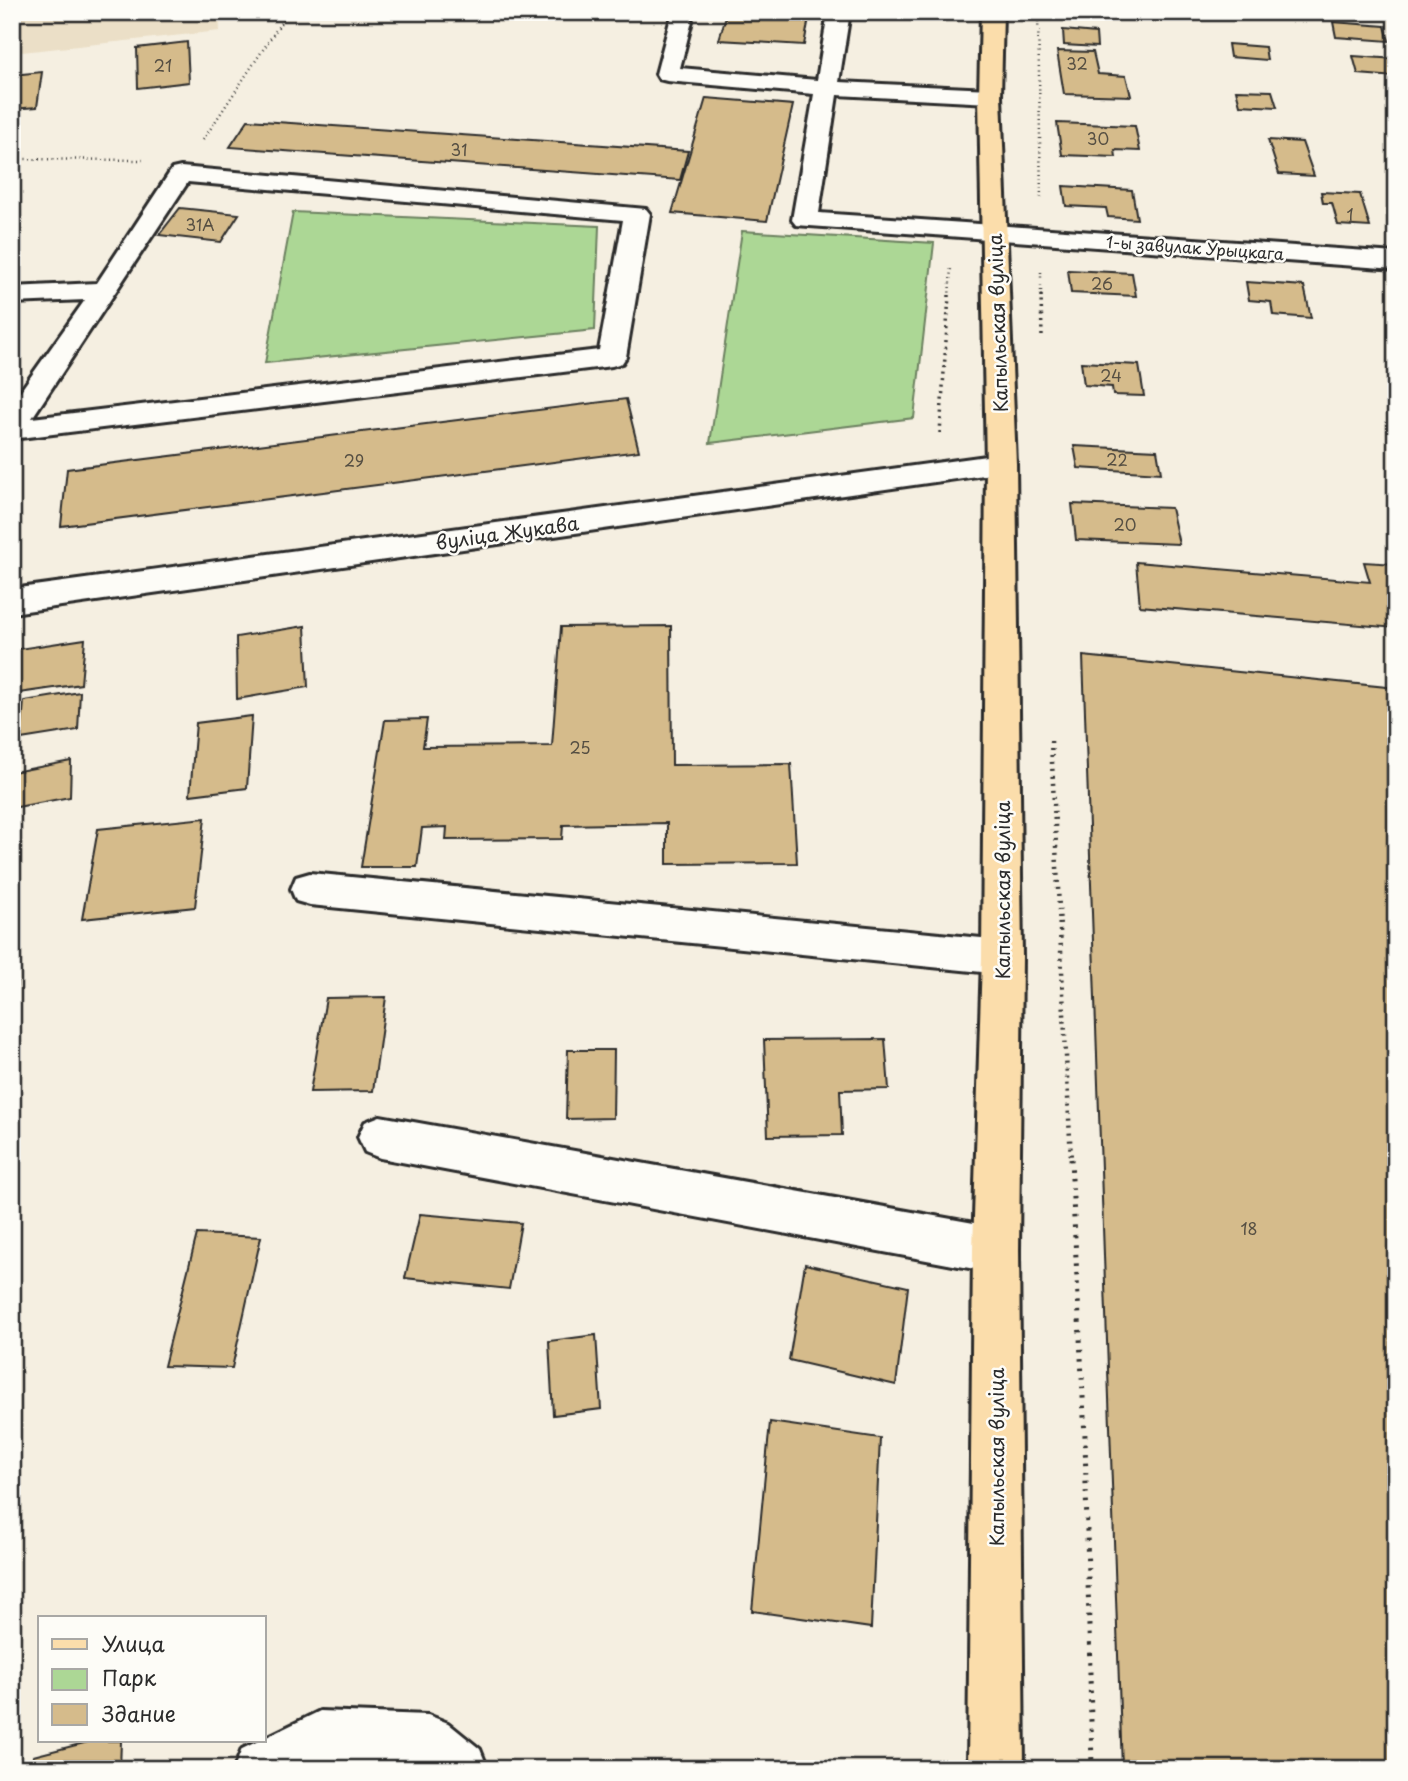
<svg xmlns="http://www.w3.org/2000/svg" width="1408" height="1781" font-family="'Playpen Sans',sans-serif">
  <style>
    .built { fill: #ebdfc7 }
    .green { fill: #acd795; stroke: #6c8160; stroke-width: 2 }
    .building { fill: #d5bb8b; stroke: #2b2b2b; stroke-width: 2 }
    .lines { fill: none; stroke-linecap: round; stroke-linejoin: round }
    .minor-casing { stroke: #2b2b2b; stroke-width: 6 }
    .major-casing { stroke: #2b2b2b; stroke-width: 6 }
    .path-far3 { stroke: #2b2b2b; stroke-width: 2.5; stroke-dasharray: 1 3.5; stroke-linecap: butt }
    .path-far2 { stroke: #2b2b2b; stroke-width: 3.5; stroke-dasharray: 2 4.5; stroke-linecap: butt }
    .path-far1 { stroke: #2b2b2b; stroke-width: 4.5; stroke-dasharray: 2 5; stroke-linecap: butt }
    .path { stroke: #2b2b2b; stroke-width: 5; stroke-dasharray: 2.5 7; stroke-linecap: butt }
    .minor { fill: #fdfcf7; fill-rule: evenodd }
    .major { fill: #fbddab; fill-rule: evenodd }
    .labels { text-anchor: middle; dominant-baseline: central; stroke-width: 5; stroke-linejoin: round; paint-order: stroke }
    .number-label { font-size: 16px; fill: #564f43 }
    .far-street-label { font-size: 16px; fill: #2b2b2b; stroke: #fdfcf7 }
    .street-label { font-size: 19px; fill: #2b2b2b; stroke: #fdfcf7 }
  </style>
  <rect width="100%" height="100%" fill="#f5efe1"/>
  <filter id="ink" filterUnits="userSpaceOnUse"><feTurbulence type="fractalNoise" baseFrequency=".0143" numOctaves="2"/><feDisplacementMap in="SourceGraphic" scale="14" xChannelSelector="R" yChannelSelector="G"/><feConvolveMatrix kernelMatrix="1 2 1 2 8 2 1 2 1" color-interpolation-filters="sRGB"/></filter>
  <g filter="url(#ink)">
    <path class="built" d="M12,12H219L220,31L12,53Z"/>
    <path class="green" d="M293,212L599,226L595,330L265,363Z
      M742,231L934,243L914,418L710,443Z"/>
    <path class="building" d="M727,12H810L804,45L719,40Z
      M1333,22L1385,26L1389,41L1336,37Z
      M1063,30L1096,33L1097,47L1064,45Z
      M187,42L189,82L138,88L137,48Z
      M1228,44L1265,47L1267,60L1230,57Z
      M1057,51L1093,52L1098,74L1126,76L1131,96L1064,94Z
      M1353,56L1396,59V77L1358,74Z
      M42,72L37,107L12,109V75Z
      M1236,90L1272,91L1277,107L1240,105Z
      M706,98L793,105L767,221L672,213Z
      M248,120L688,151L680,180L230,147Z
      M1057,123L1135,126L1140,151L1115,150L1116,157L1062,155Z
      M1268,140L1302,142L1314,176L1279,174Z
      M1063,186L1132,190L1137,219L1108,217L1106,208L1066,206Z
      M1321,192L1360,194L1370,227L1338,225L1332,203H1323Z
      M180,208L239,214L221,242L159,235Z
      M1068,270L1132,273L1136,296L1071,293Z
      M1246,282L1304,286L1311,318L1273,315L1271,302L1249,300Z
      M1081,362L1139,365L1144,396L1113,395L1112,387L1084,385Z
      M626,399L639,451L61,526L67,469Z
      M1074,446L1157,450L1161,473L1078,468Z
      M1072,504L1171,508L1179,544L1076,540Z
      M1136,562L1370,582L1364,562L1396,564V628L1140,606Z
      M305,626L308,687L237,699L236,637Z
      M671,626L672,765L791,764L797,863L667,864V823L563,825L562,839L446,840L447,827L422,828L417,867H361L385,720L427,719L423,747L552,746L561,627Z
      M85,639L81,684L12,694V650Z
      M1083,656L1396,688V1769H1122Z
      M80,692L78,730L21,739L24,701Z
      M252,716L247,788L190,795L196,723Z
      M71,761L70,797L12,808L13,772Z
      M205,818L195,907L82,919L98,829Z
      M18,955L15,1032H12V956Z
      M386,997L373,1091L310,1092L326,998Z
      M885,1039L889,1089L840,1090L842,1135L768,1136L764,1040Z
      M568,1050H614L613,1118L566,1119Z
      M420,1214L521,1223L509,1289L405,1278Z
      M197,1234L261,1237L232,1368L164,1366Z
      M805,1264L908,1287L896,1385L789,1360Z
      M596,1335L601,1409L553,1415L549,1341Z
      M770,1422L880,1438L871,1628L752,1611Z
      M92,1741H121L120,1769H32L33,1756Z"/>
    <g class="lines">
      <g class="minor-casing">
        <path id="minor" d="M828,12H850L839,82L990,89L998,91L1001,96L998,101L990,103L837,95L819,213L1396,253V269L796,225L792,220L814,94L667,81L659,79L656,74L670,21L673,16H689L692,21L680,68L817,80Z
          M181,167L646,209L650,214L626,357L622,363L612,366L12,439V403L85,300L12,303V287L97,283L172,169ZM188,182L623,220L599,350L32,418Z
          M1001,454L1012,457L1016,464L1012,471L12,613V589Z
          M310,873L1002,940L1016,945L1022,957L1016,969L1002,974L310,905L296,901L291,889L296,877Z
          M380,1116L996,1227L1012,1234L1019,1250L1012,1266L996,1273L380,1158L365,1152L358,1137L365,1122Z
          M320,1711L428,1715L448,1723L480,1749L488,1769H234L242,1749Z"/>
      </g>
      <g class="major-casing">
        <path id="major" d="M981,12H1003L1001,96L1016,464L1022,957L1019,1250L1024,1769H968L973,1250L982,957L986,464L979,96Z"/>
      </g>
      <path class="path-far3" d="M1038,12L1041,200
        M203,140L288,12
        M12,159L143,160
        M1041,272V297
        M949,297L951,267"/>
      <path class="path-far2" d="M1041,295L1042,337
        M940,433L949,295"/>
      <path class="path-far1" d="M1051,741L1071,1160"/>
      <path class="path" d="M1071,1159L1085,1437L1092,1769"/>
      <use href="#minor" class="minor"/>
      <use href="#major" class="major"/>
    </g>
  </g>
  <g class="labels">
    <g class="number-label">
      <text x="1077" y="63">32</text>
      <text x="163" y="65">21</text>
      <text x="1098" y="138">30</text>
      <text x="459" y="149">31</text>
      <text x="1350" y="214">1</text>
      <text x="200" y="224">31А</text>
      <text x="1102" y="283">26</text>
      <text x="1111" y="375">24</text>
      <text x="1117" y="459">22</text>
      <text x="354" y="460">29</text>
      <text x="1125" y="524">20</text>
      <text x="580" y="747">25</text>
      <text x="1249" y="1228">18</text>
    </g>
    <g class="far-street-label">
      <text transform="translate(1195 247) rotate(4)">1-ы завулак Урыцкага</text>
    </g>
    <g class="street-label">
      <text transform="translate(997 323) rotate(-92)">Капыльская вуліца</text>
      <text transform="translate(507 532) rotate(-8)">вуліца Жукава</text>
      <text transform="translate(1002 890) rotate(-90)">Капыльская вуліца</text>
      <text transform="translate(996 1457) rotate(-90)">Капыльская вуліца</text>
    </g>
  </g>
  <rect width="1408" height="1781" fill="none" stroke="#fdfcf7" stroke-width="42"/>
  <rect x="21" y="21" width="1366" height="1739" fill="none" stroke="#2b2b2b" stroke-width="2.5" filter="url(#ink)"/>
  <rect x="38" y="1616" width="228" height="126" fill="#fdfcf7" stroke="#a9a8a5" stroke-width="2"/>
  <rect x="52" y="1639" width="35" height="10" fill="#fbddab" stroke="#a9a8a5" stroke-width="2"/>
  <text x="102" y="1652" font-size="21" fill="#2b2b2b">Улица</text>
  <rect x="52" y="1669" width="35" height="21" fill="#acd795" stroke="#a9a8a5" stroke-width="2"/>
  <text x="102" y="1686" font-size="21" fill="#2b2b2b">Парк</text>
  <rect x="52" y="1704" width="35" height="21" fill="#d5bb8b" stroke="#a9a8a5" stroke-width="2"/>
  <text x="102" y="1722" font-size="21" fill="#2b2b2b">Здание</text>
</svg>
